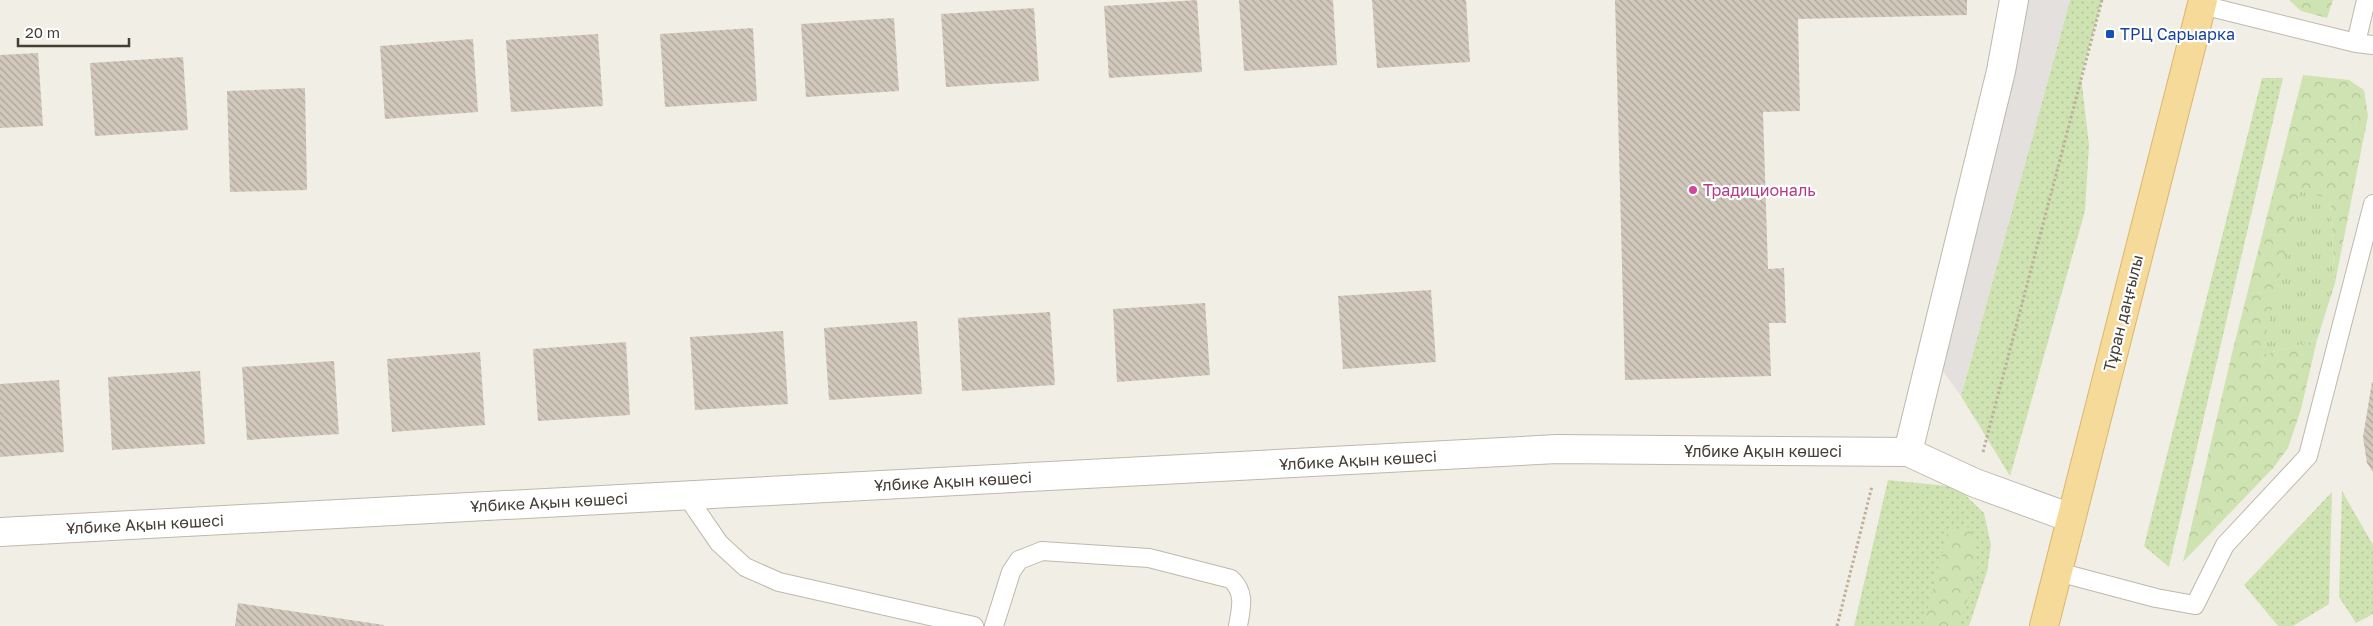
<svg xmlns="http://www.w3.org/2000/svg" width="2373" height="626" font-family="'Golos Text',sans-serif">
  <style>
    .grass { fill: url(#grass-dots) }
    .forest { fill: url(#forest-crowns) }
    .park { fill: url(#park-tufts) }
    .parking { fill: #e3e0dd }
    .building { fill: url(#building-back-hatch) }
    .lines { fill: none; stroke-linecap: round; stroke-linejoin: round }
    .service-casing { stroke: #bfb8ac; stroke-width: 20 }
    .minor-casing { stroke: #bfb8ac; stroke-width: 30 }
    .primary-casing { stroke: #dab66b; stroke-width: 30 }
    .path { stroke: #bdb09b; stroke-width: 3; stroke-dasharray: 2.5 2.5; stroke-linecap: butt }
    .service { stroke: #fff; stroke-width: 18 }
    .minor { stroke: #fff; stroke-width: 28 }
    .primary { stroke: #f6da9a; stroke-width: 28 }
    .transit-dot { fill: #1a4fb4; stroke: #fff; stroke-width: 2 }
    .hotel-dot { fill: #d1479c; stroke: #fff; stroke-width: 2 }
    .labels { text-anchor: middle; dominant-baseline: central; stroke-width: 4.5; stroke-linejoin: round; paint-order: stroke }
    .transit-label { font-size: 16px; fill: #164399; stroke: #fff; text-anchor: start }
    .hotel-label { font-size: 16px; fill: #b23c85; stroke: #fff; text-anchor: start }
    .street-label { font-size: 16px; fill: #433e36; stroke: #fff }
  </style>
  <defs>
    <pattern id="grass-dots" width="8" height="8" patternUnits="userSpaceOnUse" patternTransform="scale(1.25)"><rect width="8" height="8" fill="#cee3b1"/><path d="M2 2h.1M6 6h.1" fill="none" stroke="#b2c499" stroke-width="1.8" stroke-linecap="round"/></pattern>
    <pattern id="forest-crowns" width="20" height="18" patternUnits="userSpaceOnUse" patternTransform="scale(1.25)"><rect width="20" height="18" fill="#cee3b1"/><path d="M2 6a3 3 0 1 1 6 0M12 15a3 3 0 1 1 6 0" fill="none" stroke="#b2c499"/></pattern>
    <pattern id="park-tufts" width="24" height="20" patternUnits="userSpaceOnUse" patternTransform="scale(1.25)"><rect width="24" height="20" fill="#cee3b1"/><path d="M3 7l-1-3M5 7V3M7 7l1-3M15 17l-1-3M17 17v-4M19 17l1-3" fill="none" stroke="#b2c499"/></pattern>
    <pattern id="building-back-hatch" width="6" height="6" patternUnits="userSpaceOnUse" patternTransform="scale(1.25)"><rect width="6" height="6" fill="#d2c9bc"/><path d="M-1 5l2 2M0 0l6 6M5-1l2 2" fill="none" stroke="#aca59a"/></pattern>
  </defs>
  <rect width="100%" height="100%" fill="#f1eee6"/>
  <path class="grass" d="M2070,0H2102L2081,76L2089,145L2085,211L2010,476L1961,396Z
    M2262,78H2283L2169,567L2144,546Z
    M1888,480L1957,487L1984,513L1991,545L1987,572L1969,626H1854Z
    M2342,491L2373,545V614L2356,623L2339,597Z
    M2332,492L2329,604L2293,626H2278L2244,585Z"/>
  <path class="forest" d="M2289,0H2333L2327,18L2301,11Z
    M2303,75L2349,80L2364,90L2368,116L2335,283L2330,198L2261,355L2317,340L2301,409L2288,448L2274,467L2183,562L2233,349Z
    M1968,527L1974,540L1978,567L1959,626H1923L1948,531Z"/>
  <path class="park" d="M2300,192L2330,198L2335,283L2317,340L2261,355Z"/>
  <path class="parking" d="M2014,0H2070L1961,396L1931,355Z"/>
  <path class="building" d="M1197,0L1202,72L1109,78L1104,6Z
    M1239,0H1333L1337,65L1244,71Z
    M1372,0H1466L1470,62L1377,68Z
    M1615,0H1967V15L1798,19L1800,111L1763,112L1768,269L1784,268L1786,323H1769L1771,376L1625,380Z
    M1034,8L1039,81L946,87L941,14Z
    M894,18L899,91L806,97L801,24Z
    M753,28L757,101L665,107L660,34Z
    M598,34L603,106L511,112L506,40Z
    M473,39L478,112L385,119L380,46Z
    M38,53L43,126L0,128V55Z
    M183,57L188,130L95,136L90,63Z
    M305,88L307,190L230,192L227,91Z
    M1431,290L1436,362L1343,369L1338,296Z
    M1205,303L1210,375L1117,382L1113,309Z
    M1050,312L1055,385L962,391L958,318Z
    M917,321L922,394L829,400L824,328Z
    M783,331L788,404L695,410L690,337Z
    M626,342L630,415L538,421L533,349Z
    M480,352L485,425L392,432L387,359Z
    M334,361L339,434L247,440L242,367Z
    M200,371L205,444L112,450L108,377Z
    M59,380L64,452L0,457V384Z
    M2372,382H2373V472L2367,463L2363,437Z
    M238,603L384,625V626H235Z"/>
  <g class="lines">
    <g class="service-casing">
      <path id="service" d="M2202,5L2356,43L2366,0
        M2356,43L2373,45
        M686,495L719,543L745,567L779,582L974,626
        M2058,572L2156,598L2195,605L2225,545L2308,456L2373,204
        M994,626L1011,572L1019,560L1042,551L1149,558L1231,579C1246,593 1241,608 1238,626"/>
    </g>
    <g class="minor-casing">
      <path id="minor" d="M1908,452L2001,71L2014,0
        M0,532L1557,449L1908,452L1975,483L2071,518"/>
    </g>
    <g class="primary-casing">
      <path id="primary" d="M2044,626L2203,0"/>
    </g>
    <path class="path" d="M1983,452L2102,0
      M1837,626L1872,486"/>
    <use href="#service" class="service"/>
    <use href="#minor" class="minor"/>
    <use href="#primary" class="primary"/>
  </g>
  <rect class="transit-dot" x="2105" y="29" width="10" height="10" rx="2.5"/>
  <circle class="hotel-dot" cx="1693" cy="190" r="5"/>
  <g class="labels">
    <g class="transit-label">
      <text x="2120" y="34">ТРЦ Сарыарка</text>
    </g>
    <g class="hotel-label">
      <text x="1703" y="190">Традициональ</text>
    </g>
    <g class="street-label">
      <text transform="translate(2123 313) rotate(-76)">Тұран даңғылы</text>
      <text x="1763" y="451">Ұлбике Ақын көшесі</text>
      <text transform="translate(1358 460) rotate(-3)">Ұлбике Ақын көшесі</text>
      <text transform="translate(953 481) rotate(-3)">Ұлбике Ақын көшесі</text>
      <text transform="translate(549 502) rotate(-3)">Ұлбике Ақын көшесі</text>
      <text transform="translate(145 524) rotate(-3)">Ұлбике Ақын көшесі</text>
    </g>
  </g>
  <path d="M18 38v8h111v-8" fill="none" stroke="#433e36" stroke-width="2.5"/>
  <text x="25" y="38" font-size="15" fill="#433e36" stroke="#ffffff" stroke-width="4" paint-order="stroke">20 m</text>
</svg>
